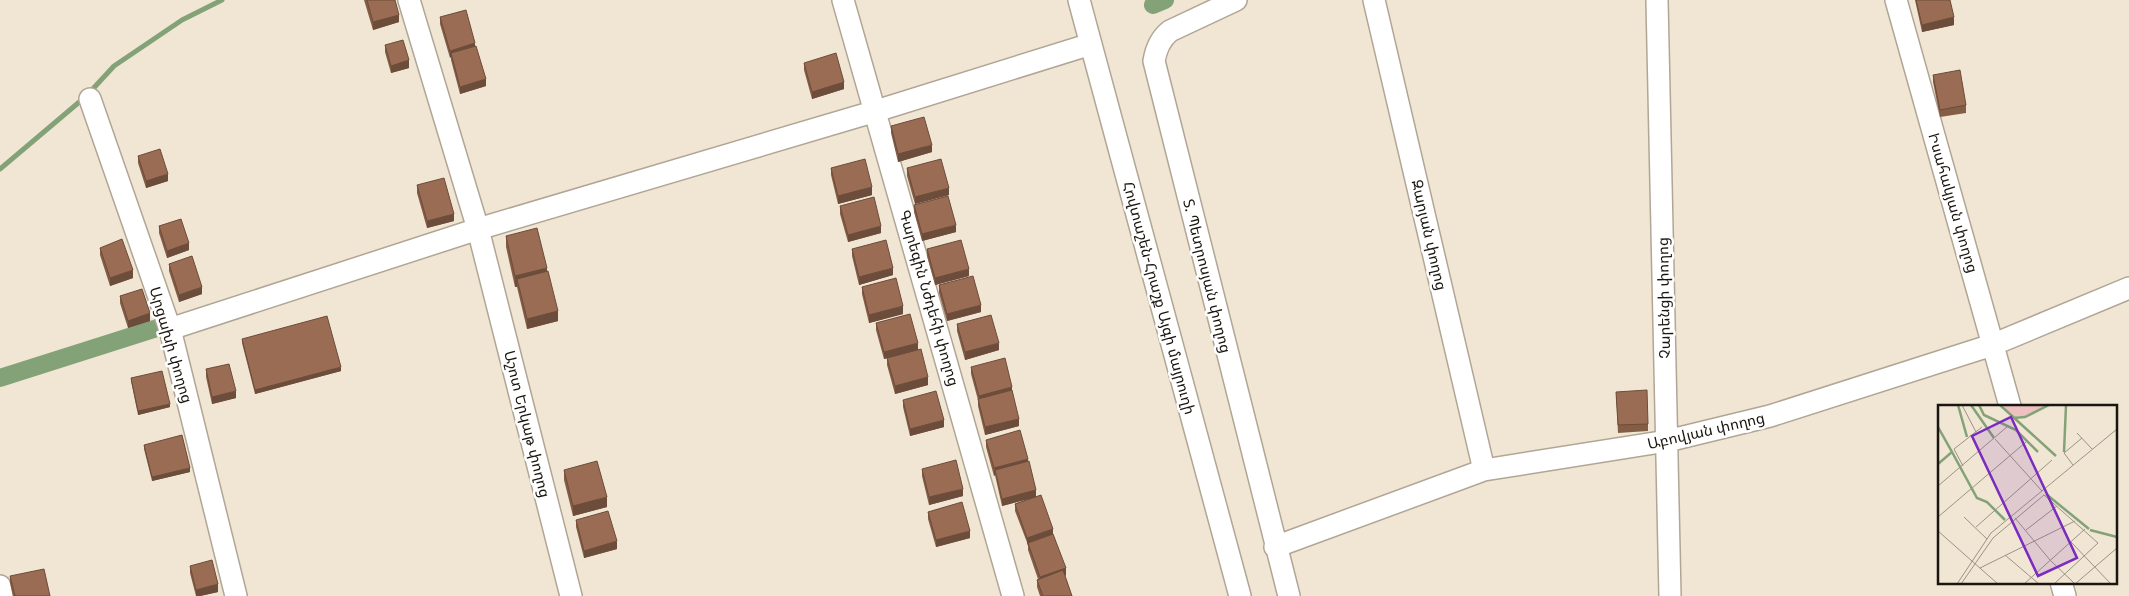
<svg xmlns="http://www.w3.org/2000/svg" width="2129" height="596" font-family="'Fira Sans','Noto Sans Armenian',sans-serif">
  <style>
    .lines { fill: none; stroke-linecap: round; stroke-linejoin: round }
    .stream { stroke: #83a277; stroke-width: 5 }
    .canal { stroke: #83a277; stroke-width: 18 }
    .minor-casing { stroke: #b1a695; stroke-width: 24 }
    .minor { stroke: #fff; stroke-width: 21 }
    .wall { fill: #845d47 }
    .shaded-wall { fill: #6c4c3a }
    .building { fill: #9a6c53; stroke: #6c4c3a }
    .labels { text-anchor: middle; dominant-baseline: central; stroke-width: 5; stroke-linejoin: round; paint-order: stroke }
    .street-label { font-size: 15px; fill: #19150f; stroke: #fff }
    .inset-river { fill: none; stroke: #83a277; stroke-width: 2.5 }
    .inset-road { fill: none; stroke: #9b9285; stroke-width: 1 }
    .view { fill: #7b2cbf; fill-opacity: 0.15; stroke: #7b2cbf; stroke-width: 2.5 }
    .inset-edge { fill: none; stroke: #19150f; stroke-width: 2.5 }
  </style>
  <rect width="100%" height="100%" fill="#f1e6d4"/>
  <g class="lines">
    <path class="stream" d="M90,92L114,66L182,20L222,0
      M0,169L84,98"/>
    <path class="canal" d="M1153,5L1165,0
      M0,378L154,329"/>
    <g class="minor-casing">
      <path id="minor" d="M409,0L478,229L571,596
        M843,0L1013,596
        M1079,0L1240,596
        M1236,0L1170,31C1160,39 1156,49 1154,61L1289,596
        M1374,0L1484,470
        M1657,0L1670,596
        M1896,0L2010,406
        M90,99L170,329L236,596
        M170,329L478,229L876,111L1091,44
        M1275,547L1484,470L1667,441L1770,416L1992,345L2129,288
        M2061,582L2065,596
        M0,586L2,596"/>
    </g>
    <use href="#minor" class="minor"/>
  </g>
  <path class="wall" d="M364,0H395L399,22L373,30Z
    M1915,0H1950L1954,25L1922,32Z
    M440,17L475,46L486,86L460,94L451,60V57L450,58L440,24Z
    M385,45L409,68L391,73L385,52Z
    M804,63L844,89L812,99L804,70Z
    M1933,75L1966,105V113L1940,117L1933,82Z
    M891,126L932,152L898,162L891,133Z
    M138,156L168,181L146,188L138,163Z
    M831,168L872,195L838,204L831,175Z
    M907,168L949,195L915,204L907,176Z
    M417,185L454,221L427,228L417,193Z
    M914,205L956,232L922,241L914,212Z
    M840,206L881,233L848,242L840,214Z
    M159,226L189,250L167,258L159,233Z
    M506,236L547,271L558,321L527,329L517,287H515L506,247Z
    M100,248L133,278L110,286L100,255Z
    M852,249L893,275L859,285L852,256Z
    M927,249L969,276L935,285L927,256Z
    M169,264L202,294L179,302L169,271Z
    M939,285L981,312L947,321L939,293Z
    M862,287L903,314L869,323L862,294Z
    M120,296L150,321L128,328L120,303Z
    M876,323L918,349L928,385L895,394L887,365V358L884,359L876,330Z
    M957,324L999,350L965,360L957,331Z
    M242,339L341,371L255,394L242,343Z
    M971,367L1012,392L1019,426L985,435L978,406V400L971,374Z
    M206,369L236,398L212,404L206,377Z
    M131,378L170,407L138,415L131,381Z
    M1616,392L1648,424V431L1618,433Z
    M903,400L944,427L910,436L903,407Z
    M986,440L1028,461L1036,496L1053,534L1066,575L1065,576L1072,596H1040L1037,587V580L1038,579L1028,550V545L1015,511V504L1028,499L1002,506L995,475L994,476L986,447Z
    M144,445L190,472L152,481L144,449Z
    M922,469L963,496L929,505L922,476Z
    M564,470L607,507L573,516L564,480Z
    M928,512L970,538L936,547L928,519Z
    M576,520L617,549L584,558L576,527Z
    M190,566L218,592L200,596H196L190,573Z
    M10,576L50,596H13L10,583Z"/>
  <path class="shaded-wall" d="M399,15V22L373,30V22Z
    M1954,17V25L1922,32V25Z
    M475,43V50L451,53V57L450,58V51Z
    M409,60V68L391,73V66Z
    M486,79V86L460,94V87Z
    M844,82V89L812,99V92Z
    M932,145V152L898,162V154Z
    M168,174V181L146,188V181Z
    M872,187V195L838,204V196Z
    M949,188V195L915,204V197Z
    M454,214V221L427,228V221Z
    M956,225V232L922,241V234Z
    M881,226V233L848,242V235Z
    M189,243V250L167,258V251Z
    M547,268V279H517V287H515V276Z
    M893,268V275L859,285V277Z
    M969,269V276L935,285V278Z
    M133,270V278L110,286V278Z
    M202,287V294L179,302V295Z
    M981,305V312L947,321V314Z
    M903,306V314L869,323V315Z
    M558,311V321L527,329V319Z
    M150,313V321L128,328V321Z
    M918,343V350L884,359V352Z
    M999,343V350L965,360V352Z
    M341,367V371L255,394V390Z
    M928,377V385L895,394V386Z
    M1012,387V394L979,403V396Z
    M236,391V398L212,404V397Z
    M170,404V407L138,415V411Z
    M1019,419V426L985,435V427Z
    M944,420V427L910,436V429Z
    M1028,459V466L995,470V475L994,476V468Z
    M190,468V472L152,481V477Z
    M963,489V496L929,505V497Z
    M1036,490V497L1002,506V499Z
    M607,497V507L573,516V506Z
    M1053,529V536L1028,543L1027,546V538Z
    M970,531V538L936,547V540Z
    M617,541V549L584,558V551Z
    M1066,568V575L1040,585V577Z
    M218,584V592L200,596H196V590Z"/>
  <path class="building" d="M367,0H395L399,15L373,22Z
    M1916,0H1950L1954,17L1922,25Z
    M466,10L475,43L450,51L440,17Z
    M403,40L409,60L391,66L385,45Z
    M476,46L486,79L460,87L451,53Z
    M836,53L844,82L812,92L804,63Z
    M1960,70L1966,105L1940,110L1933,75Z
    M924,117L932,145L898,154L891,126Z
    M160,149L168,174L146,181L138,156Z
    M865,159L872,187L838,196L831,168Z
    M941,159L949,188L915,197L907,168Z
    M444,178L454,214L427,221L417,185Z
    M948,196L956,225L922,234L914,205Z
    M874,197L881,226L848,235L840,206Z
    M181,219L189,243L167,251L159,226Z
    M537,228L547,268L515,276L506,236Z
    M122,239L133,270L110,278L100,248Z
    M886,240L893,268L859,277L852,249Z
    M961,240L969,269L935,278L927,249Z
    M192,256L202,287L179,295L169,264Z
    M548,271L558,311L527,319L517,279Z
    M973,276L981,305L947,314L939,285Z
    M896,278L903,306L869,315L862,287Z
    M142,289L150,313L128,321L120,296Z
    M910,314L918,343L884,352L876,323Z
    M991,315L999,343L965,352L957,324Z
    M327,316L341,367L255,390L242,339Z
    M921,349L928,377L895,386L887,358Z
    M1005,358L1012,387L979,396L971,367Z
    M229,364L236,391L212,397L206,369Z
    M162,371L170,404L138,411L131,378Z
    M1012,390L1019,419L985,427L978,399Z
    M1647,390L1648,424L1618,425L1616,392Z
    M936,391L944,420L910,429L903,400Z
    M1020,430L1028,459L994,468L986,440Z
    M182,435L190,468L152,477L144,445Z
    M956,460L963,489L929,497L922,469Z
    M597,461L607,497L573,506L564,470Z
    M1029,461L1036,490L1002,499L995,470Z
    M1041,495L1053,529L1027,538L1015,504Z
    M962,502L970,531L936,540L928,512Z
    M608,511L617,541L584,551L576,520Z
    M1053,534L1066,568L1040,577L1028,543Z
    M212,560L218,584L196,590L190,566Z
    M44,569L50,596H15L10,576Z
    M1063,570L1072,596H1043L1037,580Z"/>
  <g class="labels">
    <g class="street-label">
      <text transform="translate(1953 203) rotate(74)">Իսահակյան փողոց</text>
      <text transform="translate(1429 235) rotate(77)">Զարյան փողոց</text>
      <text transform="translate(1207 276) rotate(76)">Տ. Պետրոսյան փողոց</text>
      <text transform="translate(929 298) rotate(74)">Գարեգին Նժդեհի փողոց</text>
      <text transform="translate(1159 298) rotate(75)">Հովտաշեն-Հրաշք Այգի մայրուղի</text>
      <text transform="translate(1664 298) rotate(-91)">Չարենցի փողոց</text>
      <text transform="translate(171 345) rotate(74)">Արցախի փողոց</text>
      <text transform="translate(527 424) rotate(76)">Աշոտ Երկաթ փողոց</text>
      <text transform="translate(1706 431) rotate(-13)">Աբովյան փողոց</text>
    </g>
  </g>
  <g transform="translate(1938 405)">
    <rect width="179" height="179" fill="#f1e6d4"/>
    <path d="M65,0H110L87,11L75,12Z" fill="#edc1c0"/>
    <path class="inset-river" d="M20,0L29,32M33,0L56,33M41,0L46,10L78,25L100,47M62,0L118,51M75,13L87,12L111,0M0,22L14,47L0,59M14,47L39,93L49,97L67,115M126,47L128,0M108,89L151,124M152,125L179,132"/>
    <path class="inset-road" d="M24,0L38,27M139,28L154,44M57,34L104,86M135,60L126,48L144,33M25,61L16,44L44,22M0,81L70,21M0,112L88,37M26,112L49,134M77,113L112,155L137,179L179,143M38,122L114,55M88,125L119,101M0,126L60,179M133,137L173,179M67,150L101,179M42,163L137,116M19,179L53,128L179,24M23,179L55,133L106,90L160,138L116,179M86,179L147,124"/>
    <path class="view" d="M73,12L139,153L100,171L34,31Z"/>
    <rect width="179" height="179" class="inset-edge"/>
  </g>
</svg>
